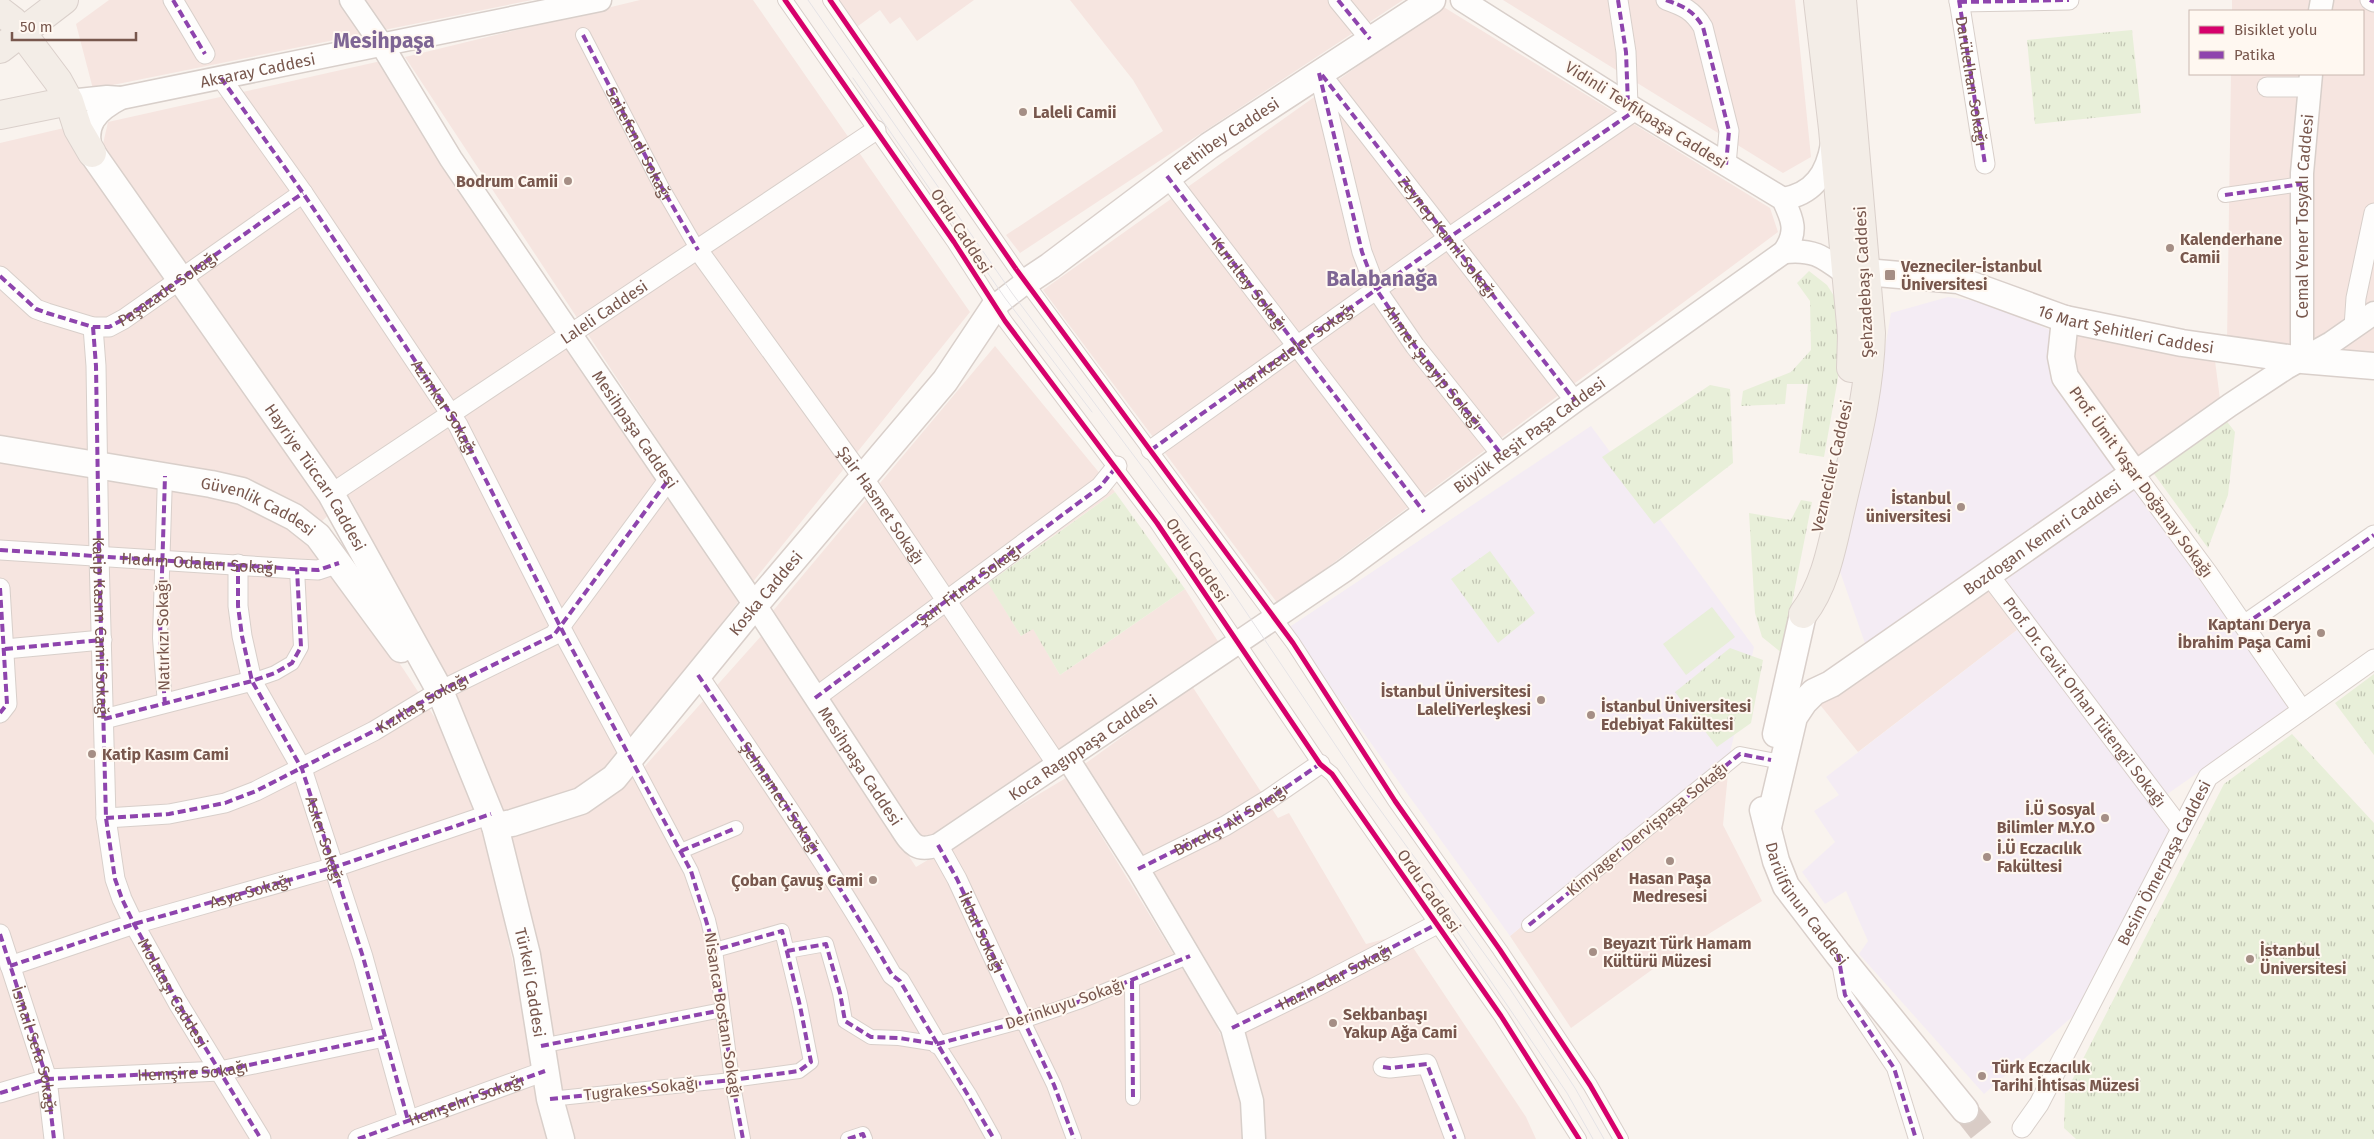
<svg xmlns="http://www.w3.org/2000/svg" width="2374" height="1139" font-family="'Fira Sans',sans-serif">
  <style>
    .commercial { fill: #f6e5e0 }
    .education { fill: #f4ecf4 }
    .grass { fill: url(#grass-tufts) }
    .pitch { fill: #e8efd9 }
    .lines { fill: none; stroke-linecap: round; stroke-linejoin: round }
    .secondary-tunnel { stroke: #d9ccc6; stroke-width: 26; stroke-dasharray: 26 13; stroke-linecap: butt }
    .pedestrian-casing { stroke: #d8cfca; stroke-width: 16 }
    .minor-casing { stroke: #d8cfca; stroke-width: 21 }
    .tertiary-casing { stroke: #d8cfca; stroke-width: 25 }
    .secondary-casing { stroke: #d9cfca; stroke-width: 29 }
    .primary-casing { stroke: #dad0cb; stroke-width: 30 }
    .pedestrian { stroke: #fefdfc; stroke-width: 14 }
    .minor { stroke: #fefdfc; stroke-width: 19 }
    .tertiary { stroke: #fefdfc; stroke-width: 22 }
    .secondary { stroke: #fefdfc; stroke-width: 26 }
    .primary { stroke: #f3ede7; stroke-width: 28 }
    .tram { stroke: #e5e3e6; stroke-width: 1 }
    .quiet { stroke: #8e44ad; stroke-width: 4; stroke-dasharray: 8 4; stroke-linecap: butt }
    .cycleway-casing { stroke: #fff8f1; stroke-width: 8 }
    .cycleway { stroke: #d6006c; stroke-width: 5 }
    .poi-dot { fill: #a58e85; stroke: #fff8f1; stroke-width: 2 }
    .labels { text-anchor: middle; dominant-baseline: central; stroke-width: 4; stroke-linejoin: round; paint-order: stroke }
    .street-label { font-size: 16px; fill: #78574d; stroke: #fff8f1 }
    .poi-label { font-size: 16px; font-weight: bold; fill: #78574d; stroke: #fff8f1; text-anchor: start }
    .district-label { font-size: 21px; font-weight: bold; fill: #7e6594; stroke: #fff8f1 }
  </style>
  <defs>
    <pattern id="grass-tufts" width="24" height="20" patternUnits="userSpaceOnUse" patternTransform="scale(1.25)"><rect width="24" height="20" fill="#e8efd9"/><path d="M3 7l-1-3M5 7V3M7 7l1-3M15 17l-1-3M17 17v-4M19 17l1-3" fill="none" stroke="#c1c4b2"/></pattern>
  </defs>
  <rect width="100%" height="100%" fill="#f9f3ee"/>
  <path class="commercial" d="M109,0H532L93,89L76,24Z
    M640,0H753L970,312L752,583L405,57Z
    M835,0H974L917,41L900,17L890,24L880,10L854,29Z
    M1070,0H1403L1020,253L1006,235L1163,131L1133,80Z
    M1503,0H1795L1811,157L1783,173Z
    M2232,0H2315L2314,11H2232Z
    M2331,0H2374V306L2312,346L2309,165L2321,74H2363V11H2329Z
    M1442,6L1770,208L1778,232L1278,604L1043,290Z
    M381,61L738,602L597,785L499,815L435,666L352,501L103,144L108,122Z
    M2231,74H2305L2295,352L2227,342Z
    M64,128L333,511L309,533L404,670L461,758L495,878L537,1077L553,1139H0V143Z
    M2374,321V356L2333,349Z
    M2075,328L2214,353L2221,407L2139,461L2073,376Z
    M995,346L1115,492L988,582L1021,636L1033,628L1060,675L1185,589L1219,643L923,841L772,612Z
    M1988,585L2017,630L1858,752L1817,701Z
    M762,635L916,867L1066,778L1215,1022L1241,1083L1245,1139H572L506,839L585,810L637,775Z
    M1192,686L1278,818L1289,813L1366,944L1404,934L1526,1117L1536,1139H1265L1262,1098L1082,766Z
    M1730,753L1723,825L1762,901L1660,964L1571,1028L1510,936Z"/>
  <path class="education" d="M1948,297L1989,303L2052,331L2124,470L1867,649L1837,563L1876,401L1891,313Z
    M1591,426L1754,647L1730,753L1510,936L1288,628Z
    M2131,483L2290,708L2166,795L2002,575Z
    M2017,630L2171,826L2080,1010L1984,1094L1859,954L1868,941L1846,891L1825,904L1802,872L1835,842L1814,811L1839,795L1826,777Z"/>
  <path class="grass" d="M2132,30L2141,113L2035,124L2027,40Z
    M1809,271L1827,285L1841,307L1838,378L1824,457L1799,453L1808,384H1787L1785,404L1741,406L1743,391L1791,372L1811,350L1810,301L1797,283Z
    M1710,385L1730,389L1733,463L1654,524L1602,457Z
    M2222,415L2235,432L2228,495L2208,548L2149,467Z
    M1115,492L1185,589L1060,675L1033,629L1021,636L988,583Z
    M1801,500L1812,502L1782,653L1762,637L1755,613L1749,513L1791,520Z
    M1490,551L1535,613L1498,643L1451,579Z
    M1730,648L1763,660L1751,723L1717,747L1675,692Z
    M2374,674V755L2335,703Z
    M2292,734L2374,823V1139H2076L2064,1128L2065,1094L2224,784Z"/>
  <path class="pitch" d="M1712,607L1735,637L1686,675L1663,644Z"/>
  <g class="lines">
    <path class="secondary-tunnel" d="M1965,1110L1988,1139"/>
    <g class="pedestrian-casing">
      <g id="pedestrian">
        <path d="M785,0L954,242L1005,321L1157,523L1320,764L1332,774L1501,1016L1579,1139"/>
        <path d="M830,0L1016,269L1293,643L1395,801L1500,950L1590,1085L1621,1139"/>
        <path id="s1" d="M583,35L661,186L698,250"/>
        <path d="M2225,195L2302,184"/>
        <path d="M252,681L275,673L292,663L301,647L297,569"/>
        <path d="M165,705L160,638L165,476"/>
        <path d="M631,758L691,871L708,920L715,950L732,1080L743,1139"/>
        <path d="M681,851L736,828"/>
        <path d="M1529,925L1740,754L1771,760"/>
        <path d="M787,951L826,944L840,993L845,1021L871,1037L899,1038L937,1044L1023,1021L1078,1002L1190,956"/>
        <path d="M1839,963L1845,995L1894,1068L1916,1139"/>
        <path d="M1132,981L1133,1098"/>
        <path d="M1023,1021L1054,1085L1074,1139"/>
        <path d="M937,1044L969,1094L994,1139"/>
        <path d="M541,1046L722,1010"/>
        <path d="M550,1099L732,1080L799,1071L811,1062L800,1006L782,931L715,950"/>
        <path d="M848,1139L863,1134L865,1139"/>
      </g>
    </g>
    <g class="minor-casing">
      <g id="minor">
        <path d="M173,0L205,54"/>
        <path d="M1338,0L1370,39"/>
        <path d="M1618,0L1626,52L1628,105"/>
        <path d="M1666,0C1683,6 1693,10 1703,27L1729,131L1726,165"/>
        <path d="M1959,0L1985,164"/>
        <path d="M2370,0L2374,2"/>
        <path d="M1959,2L2069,0"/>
        <path d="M1319,73L1362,252L1376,289L1415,346L1502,455"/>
        <path id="s2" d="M221,78L303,193L458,425L564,634L631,758"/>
        <path d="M1324,78L1575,401"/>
        <path d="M2267,87H2309"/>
        <path id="s3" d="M1167,176L1424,512"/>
        <path id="s4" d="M698,250L871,489L1058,766"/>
        <path d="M0,276L36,309L47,313L93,327H109L124,319L303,193"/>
        <path id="s5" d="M93,327L96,366L99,555L106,818L115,879L122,899L134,924L178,1003L261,1139"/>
        <path d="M2354,327L2356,298L2374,213"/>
        <path id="s6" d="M1151,450L1447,239L1636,110"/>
        <path d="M2134,473L2207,572L2302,710"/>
        <path id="s7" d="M331,494L876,130"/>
        <path d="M0,550L297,569L318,570L339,563"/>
        <path id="s8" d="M238,564V606L242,636L252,681L302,769L363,957L408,1120"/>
        <path id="s9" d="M1989,575L2181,829"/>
        <path d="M0,588L7,704L0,713"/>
        <path d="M2244,625L2374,535"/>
        <path d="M5,649L102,640"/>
        <path id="s10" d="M698,675C765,774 833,872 892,975L900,981L937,1044"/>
        <path d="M815,698L1100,487L1117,466"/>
        <path d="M104,719L252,681"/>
        <path id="s11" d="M106,818L169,814L225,803L256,791L374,731L440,691L554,635L669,479"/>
        <path id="s12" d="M938,845L957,879L1023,1021"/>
        <path id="s13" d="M1138,869L1225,826L1269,799L1320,764"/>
        <path d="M0,934L47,1079L54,1139"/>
        <path d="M10,966L134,924L335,867L491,814"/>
        <path id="s14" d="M1232,1028L1314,988L1437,924"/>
        <path d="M1383,1067L1390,1068L1427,1064L1455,1139"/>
        <path id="s15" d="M0,1093L47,1079L220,1071L384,1037"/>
        <path id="s16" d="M2022,1128L2039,1104L2208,777L2374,659"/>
        <path id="s17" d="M358,1139L545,1071"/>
      </g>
    </g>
    <g class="tertiary-casing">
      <g id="tertiary">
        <path id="s18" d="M351,0L382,45L451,159L755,605L899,825C911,843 915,853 938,845L1344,571L1575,401L1784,252C1798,232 1793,220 1783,199L1636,110L1462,0"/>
        <path d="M2320,11L2322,0"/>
        <path d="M69,101L107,97L121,98"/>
        <path id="s19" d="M92,153C83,125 96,111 121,98L600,0"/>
        <path d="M1783,199C1814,194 1827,173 1832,144"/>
        <path d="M1784,252C1813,249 1822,256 1845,273"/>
        <path d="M995,306L1026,282"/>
        <path id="s20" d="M2302,360V173L2311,74"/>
        <path d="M2134,473L2230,405L2286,368L2331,343L2374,313"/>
        <path d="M1068,759L1138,869L1232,1028L1252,1101L1254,1139"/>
      </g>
    </g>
    <g class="secondary-casing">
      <g id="secondary">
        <path id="s21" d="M92,153L331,494L440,691L495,826L527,955L550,1099L561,1139"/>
        <path id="s22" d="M1865,272L1958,280L2065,319L2182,343L2302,360L2374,366"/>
        <path id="s23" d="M1026,282L1050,266L1209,146L1432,0"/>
        <path id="s24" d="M0,449L211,484L242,491L294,517L318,536L401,649"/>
        <path d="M1776,734L1803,614"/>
        <path id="s25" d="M1763,810L1776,861L1786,886L1838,954L1965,1110"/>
        <path id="s26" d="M495,826L512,823L581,801L614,778L755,605L945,381L995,306"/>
        <path id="s27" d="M1768,827L1794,717L1804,702L1814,692L1831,684L2134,473L2065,377L2061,357L2065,319"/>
      </g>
    </g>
    <g class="primary-casing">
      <path id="primary" d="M1818,0L1833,129L1852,335L1851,368
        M0,11L13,21L58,81L69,101L78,129L92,153
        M0,49L64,0
        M0,115L69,101
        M1803,614C1827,583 1833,540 1842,503C1855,447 1870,391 1871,333L1842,0"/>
    </g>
    <use href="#pedestrian" class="pedestrian"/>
    <use href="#minor" class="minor"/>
    <use href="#tertiary" class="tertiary"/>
    <use href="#secondary" class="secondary"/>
    <use href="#primary" class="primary"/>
    <path class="tram" d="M808,0L1012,293L1203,548L1365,789L1510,989L1575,1088L1604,1139
      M853,78L1005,298L1092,412
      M1417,873L1567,1093L1593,1139"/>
    <g class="quiet">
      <path d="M173,0L205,54"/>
      <path d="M1338,0L1370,39"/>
      <path d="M1618,0L1626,52L1628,105"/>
      <path d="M1666,0C1683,6 1693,10 1703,27L1729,131L1726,165"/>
      <path id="s28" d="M1959,0L1985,164"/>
      <path d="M2370,0L2374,2"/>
      <path d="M1959,2L2069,0"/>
      <path d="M583,35L661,186L698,250"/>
      <path id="s29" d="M1319,73L1362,252L1376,289L1415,346L1502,455"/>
      <path id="s30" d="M1322,75L1575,401"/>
      <path d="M221,78L303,193L458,425L564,634L691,871L715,950L732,1080L743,1139"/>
      <path d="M1167,176L1424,512"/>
      <path d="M2225,195L2302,184"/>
      <path id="s31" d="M0,276L36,309L47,313L93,327H109L124,319L303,193"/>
      <path d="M93,327L96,366L99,555L106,818L115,879L122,899L134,924L178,1003L261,1139"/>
      <path d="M1151,450L1447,239L1636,110"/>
      <path id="s32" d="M0,550L297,569L318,570L339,563"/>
      <path d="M238,564V606L242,636L252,681L302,769L363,957L408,1120"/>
      <path d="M0,588L7,704L0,713"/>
      <path d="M2244,625L2374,535"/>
      <path d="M5,649L102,640"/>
      <path d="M698,675C765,774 833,872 892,975L900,981L994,1139"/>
      <path id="s33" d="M815,698L1100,487L1117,466"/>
      <path d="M165,705L160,638L165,476"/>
      <path d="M104,719L252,681L275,673L292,663L301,647L297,569"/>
      <path d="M106,818L169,814L225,803L256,791L374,731L440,691L554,635L669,479"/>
      <path d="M938,845L957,879L1054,1085L1074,1139"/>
      <path d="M681,851L736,828"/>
      <path d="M1138,869L1225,826L1269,799L1320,764"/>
      <path d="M1529,925L1740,754L1771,760"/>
      <path id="s34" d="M0,934L47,1079L54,1139"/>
      <path d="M787,951L826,944L840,993L845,1021L871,1037L899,1038L937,1044L1023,1021L1078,1002L1190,956"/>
      <path d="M1838,954L1845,995L1894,1068L1916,1139"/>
      <path id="s35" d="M10,966L134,924L335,867L491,814"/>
      <path d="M1132,981L1133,1098"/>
      <path d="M1232,1028L1314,988L1437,924"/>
      <path d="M541,1046L722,1010"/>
      <path d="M1383,1067L1390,1068L1427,1064L1455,1139"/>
      <path d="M0,1093L47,1079L220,1071L384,1037"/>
      <path d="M550,1099L732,1080L799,1071L811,1062L800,1006L782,931L715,950"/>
      <path d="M358,1139L545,1071"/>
      <path d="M848,1139L863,1134L865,1139"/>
    </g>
    <g class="cycleway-casing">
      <path id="cycleway" d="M785,0L954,242L1005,321L1157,523L1320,764L1332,774L1501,1016L1579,1139
        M830,0L1016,269L1293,643L1395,801L1500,950L1590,1085L1621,1139"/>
    </g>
    <use href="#cycleway" class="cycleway"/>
  </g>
  <g class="poi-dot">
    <circle cx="1023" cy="112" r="5"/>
    <circle cx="568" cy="181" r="5"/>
    <circle cx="2170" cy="248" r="5"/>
    <rect x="1884" y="269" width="12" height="12" rx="2.5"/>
    <circle cx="1961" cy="507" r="5"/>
    <circle cx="2321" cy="633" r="5"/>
    <circle cx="1541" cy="700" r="5"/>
    <circle cx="1591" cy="715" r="5"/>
    <circle cx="92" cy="754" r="5"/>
    <circle cx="2105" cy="818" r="5"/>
    <circle cx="1987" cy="857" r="5"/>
    <circle cx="1670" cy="861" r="5"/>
    <circle cx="873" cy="880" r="5"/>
    <circle cx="1593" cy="952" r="5"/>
    <circle cx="2250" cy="959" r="5"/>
    <circle cx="1333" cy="1023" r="5"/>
    <circle cx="1982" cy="1076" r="5"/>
  </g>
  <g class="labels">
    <g class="street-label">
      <text stroke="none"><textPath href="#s19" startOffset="209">Aksaray Caddesi</textPath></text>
      <text stroke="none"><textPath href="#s28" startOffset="82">Darülelhan Sokağı</textPath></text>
      <text transform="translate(1646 115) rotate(32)">Vidinli Tevfikpaşa Caddesi</text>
      <text stroke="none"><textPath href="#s23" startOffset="248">Fethibey Caddesi</textPath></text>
      <text stroke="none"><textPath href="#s1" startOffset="122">Saitefendi Sokağı</textPath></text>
      <text stroke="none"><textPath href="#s20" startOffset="144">Cemal Yener Tosyalı Caddesi</textPath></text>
      <text transform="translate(961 231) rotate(57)">Ordu Caddesi</text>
      <text stroke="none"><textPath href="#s30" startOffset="205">Zeynep Kamil Sokağı</textPath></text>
      <text transform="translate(1864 282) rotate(-93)">Şehzadebaşı Caddesi</text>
      <text stroke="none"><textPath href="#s3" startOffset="136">Kurultay Sokağı</textPath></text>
      <text stroke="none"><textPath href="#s31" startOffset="195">Paşazade Sokağı</textPath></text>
      <text stroke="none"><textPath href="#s7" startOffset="328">Laleli Caddesi</textPath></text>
      <text stroke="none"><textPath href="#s22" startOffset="269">16 Mart Şehitleri Caddesi</textPath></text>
      <text stroke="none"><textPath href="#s6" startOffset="176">Harıkzedeler Sokağı</textPath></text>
      <text stroke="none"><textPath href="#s29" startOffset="321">Ahmet Şuayip Sokağı</textPath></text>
      <text stroke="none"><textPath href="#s2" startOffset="398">Azimkar Sokağı</textPath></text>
      <text stroke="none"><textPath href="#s18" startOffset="515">Mesihpaşa Caddesi</textPath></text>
      <text stroke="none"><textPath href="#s18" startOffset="1760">Büyük Reşit Paşa Caddesi</textPath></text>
      <text transform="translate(1832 466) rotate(-77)">Vezneciler Caddesi</text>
      <text stroke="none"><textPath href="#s21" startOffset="394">Hayriye Tüccarı Caddesi</textPath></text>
      <text transform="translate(2141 482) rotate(54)">Prof. Ümit Yaşar Doğanay Sokağı</text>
      <text stroke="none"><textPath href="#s4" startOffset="314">Şair Hasmet Sokağı</textPath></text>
      <text stroke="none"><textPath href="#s24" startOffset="266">Güvenlik Caddesi</textPath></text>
      <text stroke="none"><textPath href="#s27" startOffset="421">Bozdogan Kemeri Caddesi</textPath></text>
      <text transform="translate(1197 560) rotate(56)">Ordu Caddesi</text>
      <text stroke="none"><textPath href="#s32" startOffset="200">Hadım Odaları Sokağı</textPath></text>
      <text stroke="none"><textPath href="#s33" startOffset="191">Şair Fitnat Sokağı</textPath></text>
      <text stroke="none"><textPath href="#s26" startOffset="369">Koska Caddesi</textPath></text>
      <text stroke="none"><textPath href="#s5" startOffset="301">Katip Kasım Camii Sokağı</textPath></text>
      <text transform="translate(163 635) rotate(-91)">Natırkızı Sokağı</text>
      <text stroke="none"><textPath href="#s9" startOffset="159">Prof. Dr. Cavit Orhan Tütengil Sokağı</textPath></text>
      <text stroke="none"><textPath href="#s11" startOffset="342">Kızıltaş Sokağı</textPath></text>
      <text stroke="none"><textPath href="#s18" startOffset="1215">Koca Ragıppaşa Caddesi</textPath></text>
      <text stroke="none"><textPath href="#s18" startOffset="920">Mesihpaşa Caddesi</textPath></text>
      <text stroke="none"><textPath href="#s10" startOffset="148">Şehnameci Sokağı</textPath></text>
      <text stroke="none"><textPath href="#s13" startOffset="105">Börekçi Ali Sokağı</textPath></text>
      <text transform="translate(1647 829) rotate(-39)">Kimyager Dervişpaşa Sokağı</text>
      <text stroke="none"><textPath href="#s8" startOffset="294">Asker Sokağı</textPath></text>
      <text stroke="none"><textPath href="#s16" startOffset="301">Besim Ömerpaşa Caddesi</textPath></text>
      <text stroke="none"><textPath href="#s35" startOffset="252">Asya Sokağı</textPath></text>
      <text transform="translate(1429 891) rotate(55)">Ordu Caddesi</text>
      <text stroke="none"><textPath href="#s25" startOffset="105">Darülfünun Caddesi</textPath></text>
      <text stroke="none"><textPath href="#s12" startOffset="98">İkbal Sokağı</textPath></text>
      <text stroke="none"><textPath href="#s14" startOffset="115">Hazinedar Sokağı</textPath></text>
      <text stroke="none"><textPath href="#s21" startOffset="948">Türkeli Caddesi</textPath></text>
      <text stroke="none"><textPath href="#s5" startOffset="681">Molataşı Caddesi</textPath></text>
      <text transform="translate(1065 1004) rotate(-19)">Derinkuyu Sokağı</text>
      <text transform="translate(723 1015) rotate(81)">Nisanca Bostanı Sokağı</text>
      <text stroke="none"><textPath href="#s34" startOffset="121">İsmail Sefa Sokağı</textPath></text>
      <text stroke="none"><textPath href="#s15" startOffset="195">Hemşire Sokağı</textPath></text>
      <text transform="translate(641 1089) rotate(-6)">Tugrakes Sokağı</text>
      <text stroke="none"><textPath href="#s17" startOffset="115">Hemşehri Sokağı</textPath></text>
    </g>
    <g class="poi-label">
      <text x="1033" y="112">Laleli Camii</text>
      <text x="558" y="181" text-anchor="end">Bodrum Camii</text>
      <text x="2180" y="239">Kalenderhane<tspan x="2180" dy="18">Camii</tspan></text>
      <text x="1901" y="266">Vezneciler-İstanbul<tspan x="1901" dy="18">Üniversitesi</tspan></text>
      <text x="1951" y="498" text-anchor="end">İstanbul<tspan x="1951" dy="18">üniversitesi</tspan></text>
      <text x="2311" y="624" text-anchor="end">Kaptanı Derya<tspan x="2311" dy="18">İbrahim Paşa Cami</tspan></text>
      <text x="1531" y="691" text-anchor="end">İstanbul Üniversitesi<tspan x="1531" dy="18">LaleliYerleşkesi</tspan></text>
      <text x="1601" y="706">İstanbul Üniversitesi<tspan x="1601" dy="18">Edebiyat Fakültesi</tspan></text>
      <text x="102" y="754">Katip Kasım Cami</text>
      <text x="2095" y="809" text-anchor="end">İ.Ü Sosyal<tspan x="2095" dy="18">Bilimler M.Y.O</tspan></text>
      <text x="1997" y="848">İ.Ü Eczacılık<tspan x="1997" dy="18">Fakültesi</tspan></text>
      <text x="1670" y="878" text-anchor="middle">Hasan Paşa<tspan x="1670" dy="18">Medresesi</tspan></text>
      <text x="863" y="880" text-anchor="end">Çoban Çavuş Cami</text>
      <text x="1603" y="943">Beyazıt Türk Hamam<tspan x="1603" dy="18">Kültürü Müzesi</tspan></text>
      <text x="2260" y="950">İstanbul<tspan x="2260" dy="18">Üniversitesi</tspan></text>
      <text x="1343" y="1014">Sekbanbaşı<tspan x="1343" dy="18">Yakup Ağa Cami</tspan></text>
      <text x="1992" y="1067">Türk Eczacılık<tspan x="1992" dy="18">Tarihi İhtisas Müzesi</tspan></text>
    </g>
    <g class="district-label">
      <text x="384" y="41">Mesihpaşa</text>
      <text x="1382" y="279">Balabanağa</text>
    </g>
  </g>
  <rect x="2189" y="10" width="175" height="65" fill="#fff8f1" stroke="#c9b8af"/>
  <rect x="2199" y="26" width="25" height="8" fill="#d6006c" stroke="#c9b8af"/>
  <text x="2234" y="35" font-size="15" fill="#78574d">Bisiklet yolu</text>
  <rect x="2199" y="51" width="25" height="8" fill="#8e44ad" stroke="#c9b8af"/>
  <text x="2234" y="60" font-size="15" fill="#78574d">Patika</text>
  <path d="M12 32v8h124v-8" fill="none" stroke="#78574d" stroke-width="2.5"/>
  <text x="20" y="32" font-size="15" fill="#78574d" stroke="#fff8f1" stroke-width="4" paint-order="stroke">50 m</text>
</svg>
